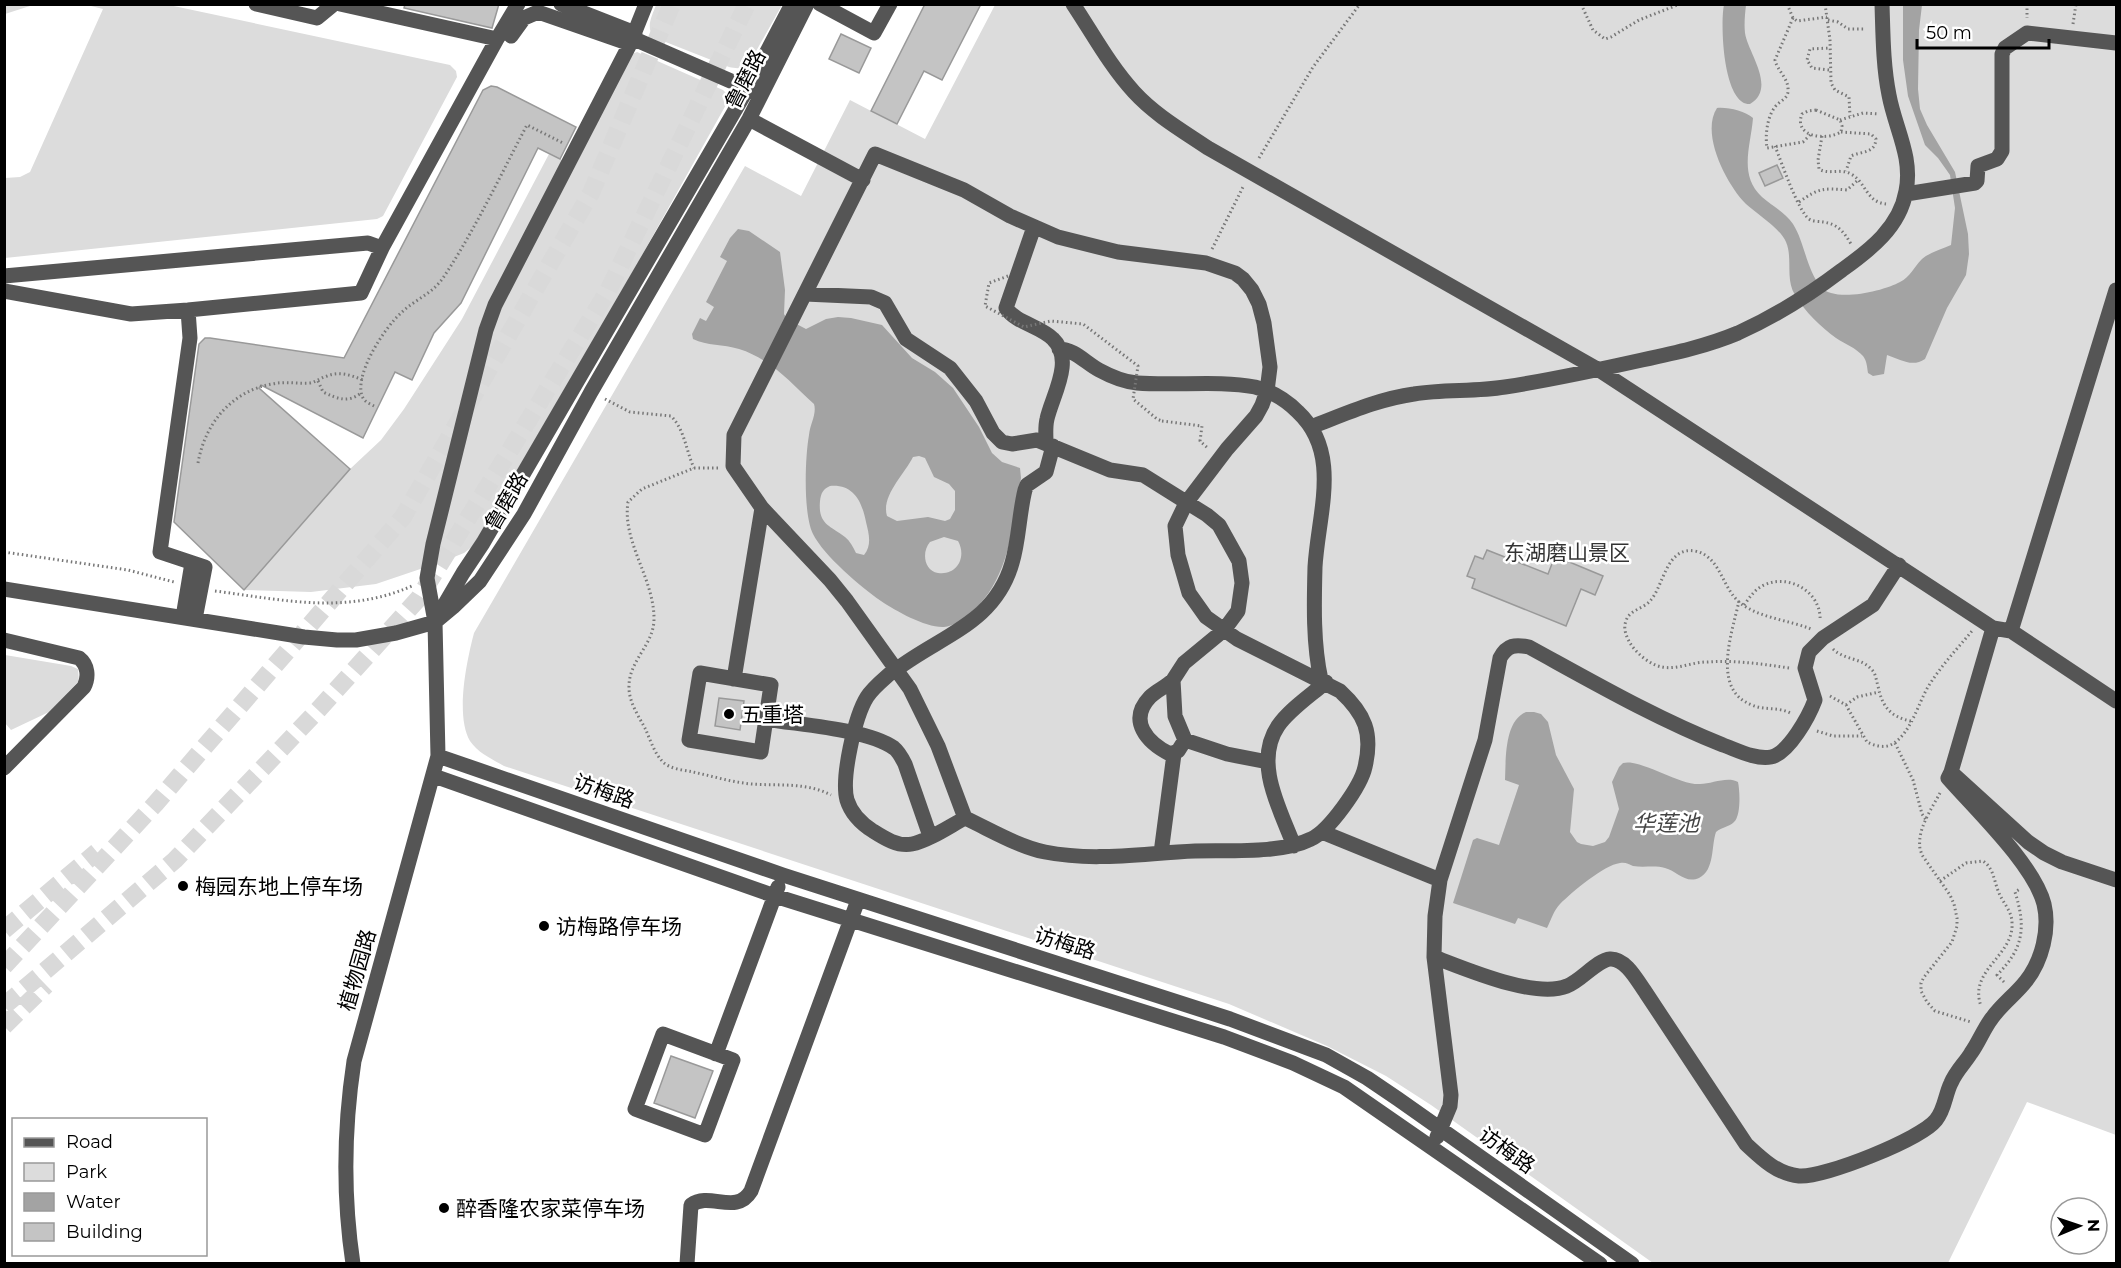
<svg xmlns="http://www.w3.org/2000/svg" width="2121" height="1268" font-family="Montserrat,'Noto Sans SC',sans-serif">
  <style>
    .green { fill: #dcdcdc }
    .water { fill: #a3a3a3; fill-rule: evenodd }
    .building { fill: #c4c4c4; stroke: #999; stroke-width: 1.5 }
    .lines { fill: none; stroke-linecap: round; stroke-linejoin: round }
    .highway-tunnel { stroke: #d9d9d9; stroke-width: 18; stroke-dasharray: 18 9; stroke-linecap: butt }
    .path { stroke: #777; stroke-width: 3; stroke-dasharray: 1.5 3; stroke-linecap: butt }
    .minor { stroke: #555; stroke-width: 15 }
    .path-bridge { stroke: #777; stroke-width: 3; stroke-dasharray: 1.5 3; stroke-linecap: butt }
    .poi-dot { fill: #000; stroke: #fff; stroke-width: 2 }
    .labels { text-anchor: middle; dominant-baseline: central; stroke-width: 5; stroke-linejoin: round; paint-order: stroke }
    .street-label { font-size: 21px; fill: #000; stroke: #fff }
    .park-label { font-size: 21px; fill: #333; stroke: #fff }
    .poi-label { font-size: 21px; fill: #000; stroke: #fff; text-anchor: start }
    .water-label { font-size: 22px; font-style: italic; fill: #444; stroke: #fff }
  </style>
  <rect width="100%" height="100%" fill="#fff"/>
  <path class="green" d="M5,4H33V5L5,14Z
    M87,5H169L450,65L456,71L457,77L383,216L377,219L5,258V178L20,177L30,172L103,9Z
    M656,5V4L782,5L750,62C744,69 738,69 729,67L653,37C646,26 652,16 656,5Z
    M995,5H2116V1135L2027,1102L1948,1263H1653L1431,1105L1386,1076L1327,1046L1229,1004L504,766C492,759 478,753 470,741C455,715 467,660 474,633L745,166L801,196L850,100L925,139Z
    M637,52L723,90L727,94V103L636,266L473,546L464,553L444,561L376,584L311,592L244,590L350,469L381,440L404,409L462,319L549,154L575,166L632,54Z
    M5,655L71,666L78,669L79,681L49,712L11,730L5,723Z"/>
  <path class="water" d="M1724,5H1746C1745,14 1744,24 1745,33C1748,53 1777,88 1750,104C1723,105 1720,23 1724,5Z
    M1903,5H1922L1919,30L1918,89L1920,109L1927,125L1955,172L1968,234L1969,254L1966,275L1947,308L1925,359C1912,368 1900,359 1887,355L1884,374L1873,376L1868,373C1867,367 1867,361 1863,356C1856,348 1845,344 1836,338C1821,327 1805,312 1795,295C1785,279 1793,258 1786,242C1781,229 1757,214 1746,204C1727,185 1700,134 1717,108C1728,107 1745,111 1753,118C1751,145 1738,175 1762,197C1772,206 1785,212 1793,224C1805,243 1806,269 1821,287C1834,303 1884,291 1900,282C1910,277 1914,267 1922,259C1930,252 1942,249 1951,245L1955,208L1950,175L1938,158L1925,145L1908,96L1903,60Z
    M738,229L749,231L780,252L785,290L784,314L787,319L806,329L826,319L838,317L851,318L882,325L912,358L935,372L953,388L979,427L992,453L1002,462L1020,468L1021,478C1013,526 1009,583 968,615C961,621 953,626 944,627C926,628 896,611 881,601C861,587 824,556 813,534C803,514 805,457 809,435C810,424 817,414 814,404C790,382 771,359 739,349C723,344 707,346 693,339L692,334L700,318L706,321L714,307L706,302L727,261L720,257L730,238ZM919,456L925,458L934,477L949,484L955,491V510L950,519L945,521L928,517L897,521L887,516C881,496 904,475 913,457ZM830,486C854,484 862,502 866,522C869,534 872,545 864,555L856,553C853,547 850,541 845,537C829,525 818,524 820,501C821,493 823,489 830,486ZM944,537L958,541C967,557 957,576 938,573C923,570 922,551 930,542Z
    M1526,712H1534L1541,714L1548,722L1556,755L1574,789L1570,832L1577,842L1581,844L1593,846L1605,842L1609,837L1619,809L1612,782L1619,767L1623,763C1640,758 1678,785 1700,784C1712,784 1727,776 1738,782C1740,791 1741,816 1734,822C1729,827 1722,827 1716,832C1711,846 1715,870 1699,878C1685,884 1677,871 1665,868C1655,865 1644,868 1633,866C1628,864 1626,862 1620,863C1604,865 1572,892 1560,904C1554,910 1551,920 1547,928L1518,918L1515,924L1453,903L1473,840L1477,838L1499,845L1519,785L1505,780C1506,760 1504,721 1526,712Z"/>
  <path class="building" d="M405,4H499L492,28L404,8Z
    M925,4H981L942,80L924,71L897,124L871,111Z
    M841,34L871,48L859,73L829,59Z
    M491,86L497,87L576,127L560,159L538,148L461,303L434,333L412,380L395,372L363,438L261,385L259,388L350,469L244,590L174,522L199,344L205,338H210L344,358L483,90Z
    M1777,165L1783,178L1765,186L1759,173Z
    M1487,550L1548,574L1555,556L1603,576L1595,595L1581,589L1566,626L1472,588L1475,579L1467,576L1475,556L1483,559Z
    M719,698L744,701L740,730L715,726Z
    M671,1056L713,1071L695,1118L654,1103Z"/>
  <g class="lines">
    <path class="highway-tunnel" d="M4,930L97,852
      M4,966L156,803L403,517L591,193L672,4
      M4,1006L175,860L319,709L419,598L608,291L747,4
      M4,1026L46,985"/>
    <path class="path" d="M1581,4L1593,30L1605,39L1611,37L1639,20L1680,4
      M1787,4L1793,18L1797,21L1827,17
      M1825,4L1830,40L1831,83L1835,90L1849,97L1850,116
      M2027,4V18
      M1793,18L1775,60C1777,70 1788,78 1788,89C1789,99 1780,100 1775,107C1767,117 1765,136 1767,148L1803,142L1811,134
      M1828,20L1838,22L1848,29H1866
      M2073,24L2076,4
      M1829,70L1812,68L1807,60L1810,49L1830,48
      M1816,110L1840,120L1842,126L1841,132C1826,141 1793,137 1802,114L1808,111Z
      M1840,120L1863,113L1879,114
      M1841,132L1871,134L1876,139C1875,154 1861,151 1851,156L1846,171
      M1822,136L1818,160L1819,169C1828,175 1840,168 1851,174C1866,182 1866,202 1886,204
      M1775,146C1781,161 1798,211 1809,219C1813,222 1819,221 1823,222C1838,224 1844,232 1851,244
      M1259,158L1313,67L1360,4
      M1799,202C1819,188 1823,188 1847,190L1858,180
      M1212,249L1244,185
      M318,381L323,392C338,399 348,403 361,393
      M605,399L630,412L671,416C685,430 686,451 694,468
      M374,406C370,404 365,402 363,398C352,377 385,327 401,313C414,300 432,294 443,278C475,230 500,176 527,125L563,143
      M1162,421L1202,426L1200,441L1209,449
      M198,463C205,423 232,391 272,384C285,381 297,384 310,383C316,382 320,378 327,376C339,371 351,375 363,380
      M718,468H694L642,489L628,502C622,541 653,577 654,617C655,645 628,660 629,688C629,702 639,717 646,730C650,740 655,754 663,762C670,769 683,770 693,772C712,776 731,782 751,784C778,786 806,782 831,795
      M4,552L128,570L174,582
      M215,591C284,600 346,615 412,586
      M1739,601C1732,633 1711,690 1752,705C1765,711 1779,706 1792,714
      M1744,605C1750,597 1755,589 1764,585C1790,573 1822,593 1820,621
      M1833,649C1844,660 1862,658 1871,669C1876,673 1876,680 1878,686C1882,706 1890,717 1911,721
      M1789,668C1762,664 1735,660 1707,662C1692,662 1677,670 1662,667C1650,665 1636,653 1630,643C1626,636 1623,628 1626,621C1629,610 1643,609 1650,601C1664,586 1666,546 1695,551C1720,556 1722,587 1739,602C1758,618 1789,620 1811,629
      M1830,696L1846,705L1867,742C1875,746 1886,749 1894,743C1911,732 1918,704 1928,687C1940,667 1957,649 1972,631
      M1846,705L1857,697L1879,692
      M1817,731L1833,736H1862
      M1895,743L1913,780L1922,814L1926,820
      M1940,793C1931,810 1917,829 1920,849L1922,855L1950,895L1954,904L1957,918V926L1952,942L1924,977L1921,983V991L1927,1002L1935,1011L1971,1022
      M1940,881L1966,863L1983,861C1994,868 1994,882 1999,893C2003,903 2012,911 2012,923C2014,956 1968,970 1981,1006
      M2004,982L1997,975C2024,948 2026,927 2015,892L2020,889"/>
    <path class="minor" d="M256,4L317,18L334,4
      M340,4L497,39
      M561,4L635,33
      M820,4L874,33L890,4
      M1073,4C1093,34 1110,66 1134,92C1155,115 1183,131 1208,148L1599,370L1993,628L2011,631L2116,701
      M511,36L524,18L538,12L630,44
      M632,38L756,92
      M749,119L863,180
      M875,154L964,190L1010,216L1058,237L1118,252L1206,263L1235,273L1243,279L1252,290L1259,304L1264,323L1270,367L1267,391L1262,405L1256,416L1227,449L1186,503L1175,526L1178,555L1189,593L1206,617L1237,639L1340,691C1365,714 1373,733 1365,767C1361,786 1329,831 1311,839C1281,854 1229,850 1195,851C1144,853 1095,862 1045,852C1017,846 991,830 965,818L938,746L910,689L847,601L830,580L762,508L733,466L734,435Z
      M1906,194L1975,183L1977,181L1978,166L1997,159L2002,151V54L2005,48L2027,33L2116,43
      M1034,227L1006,308C1016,323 1040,326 1053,339C1075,360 1052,396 1047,419C1045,427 1046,435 1046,443
      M4,276L368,243L382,248
      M4,291L131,314L188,310L361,293L382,248L497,39L518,4
      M805,294L871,297L885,303L906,339L950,368L976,401L993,433L1002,442L1012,444L1037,440L1110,470L1143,475L1207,515L1219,525L1239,561L1242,583L1238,611L1224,630L1184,663L1173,680L1175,716L1185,740L1227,754L1268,762
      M188,310L190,338L160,552L205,567L195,619
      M1059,349C1074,349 1086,363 1099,370C1110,376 1124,382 1137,383C1175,386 1219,380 1255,387C1271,391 1286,400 1298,412C1342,453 1318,514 1315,567C1314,604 1313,644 1321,680
      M1311,427C1345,414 1378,399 1414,394C1444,389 1475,392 1505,387C1551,380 1597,370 1642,360C1675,353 1707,346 1738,333C1776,316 1809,295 1842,270C1870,250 1900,227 1906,191C1913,157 1895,128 1889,95C1883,65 1883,34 1882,4
      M4,589L304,637L337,640H356L396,633L435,622L453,607L480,581L524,514L591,392L749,119L807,4
      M439,614L463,573L483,543L748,88L792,4
      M183,617L192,563
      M1993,628L1951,772L2028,842L2044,853L2062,862L2116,880
      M2011,631L2116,290
      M4,640L79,658C88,665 89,677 84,687L4,768
      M896,668C887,677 874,686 867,697C855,716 841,778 847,800C851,813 862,824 873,831C884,838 898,847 912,844C928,841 950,826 965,818
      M897,669C942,635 995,623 1012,563C1019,540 1019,514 1025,490L1027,485L1046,472L1053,446
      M700,673L771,685L761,752L689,740Z
      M734,679L762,508
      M1173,680C1166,687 1157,690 1150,697C1127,721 1148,743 1170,754L1178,751L1185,740
      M766,719C800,725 867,729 894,748C899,752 902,758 905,764L930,836
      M438,756L783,875L1230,1019L1326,1055L1367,1078L1398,1099L1632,1264
      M434,776L775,896L1224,1037L1293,1063L1344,1087L1600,1264
      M1322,832L1440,880
      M1294,846C1281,811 1253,763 1278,726C1290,709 1310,696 1326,682
      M1161,853L1174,754
      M1434,957C1466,969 1535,999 1567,986C1581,981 1597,960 1610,959C1626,958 1638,982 1646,993L1746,1144C1761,1158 1777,1174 1799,1176C1824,1178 1921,1139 1936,1120C1945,1109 1945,1095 1951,1083C1956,1071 1965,1063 1971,1053C1979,1042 1984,1028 1992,1018C2002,1004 2016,994 2026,981C2042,961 2050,929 2044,904C2034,865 1976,810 1948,778L1951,772
      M663,1034L733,1060L705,1135L635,1109Z
      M716,1054L778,887
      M1437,1137L1450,1106L1451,1095L1434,957L1435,916L1440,880L1485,740L1500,658C1507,645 1515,644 1529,647C1593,682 1655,718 1723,745C1737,750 1756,760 1771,757C1789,753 1809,716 1815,700L1805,668L1809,652L1823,638L1873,605L1899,565
      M353,1264C343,1197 344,1127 354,1061L438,756L435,622L427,578L433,544L486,330L495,305L630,44L646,4
      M687,1264L691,1205C710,1191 736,1216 751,1191L858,900"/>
    <path class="path-bridge" d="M1008,276L989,283L985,306L1024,327L1051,321L1083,324L1138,366L1133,399L1157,419L1162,421"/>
  </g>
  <g class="poi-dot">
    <circle cx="729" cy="714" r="6"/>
    <circle cx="183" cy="886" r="6"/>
    <circle cx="544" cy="926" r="6"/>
    <circle cx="444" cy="1208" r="6"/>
  </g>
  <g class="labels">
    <g class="street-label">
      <text transform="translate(745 79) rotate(-63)">鲁磨路</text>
      <text transform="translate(506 501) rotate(-60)">鲁磨路</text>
      <text transform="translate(604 791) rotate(19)">访梅路</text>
      <text transform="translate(1065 943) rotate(17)">访梅路</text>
      <text transform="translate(357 970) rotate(-74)">植物园路</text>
      <text transform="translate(1507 1150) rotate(35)">访梅路</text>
    </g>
    <g class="park-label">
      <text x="1567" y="552">东湖磨山景区</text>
    </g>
    <g class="poi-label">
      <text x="741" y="714">五重塔</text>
      <text x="195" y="886">梅园东地上停车场</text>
      <text x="556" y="926">访梅路停车场</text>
      <text x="456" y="1208">醉香隆农家菜停车场</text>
    </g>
    <g class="water-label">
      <text x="1666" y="823">华莲池</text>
    </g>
  </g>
  <rect width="2121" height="1268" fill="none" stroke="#000000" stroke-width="12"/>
  <rect x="12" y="1118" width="195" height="138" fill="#ffffff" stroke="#999999" stroke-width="1.5"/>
  <rect x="24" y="1138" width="30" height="9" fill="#555555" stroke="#999999" stroke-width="1.5"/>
  <text x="66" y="1148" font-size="18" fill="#000000">Road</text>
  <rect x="24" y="1163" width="30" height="18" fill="#dcdcdc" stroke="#999999" stroke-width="1.5"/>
  <text x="66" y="1178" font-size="18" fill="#000000">Park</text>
  <rect x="24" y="1193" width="30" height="18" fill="#a3a3a3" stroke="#999999" stroke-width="1.5"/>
  <text x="66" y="1208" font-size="18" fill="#000000">Water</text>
  <rect x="24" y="1223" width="30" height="18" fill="#c4c4c4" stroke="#999999" stroke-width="1.5"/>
  <text x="66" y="1238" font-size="18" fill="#000000">Building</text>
  <g transform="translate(2079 1226) rotate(88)"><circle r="28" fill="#ffffff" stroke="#999999" stroke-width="1.5"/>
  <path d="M0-4.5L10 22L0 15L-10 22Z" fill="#000000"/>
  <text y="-9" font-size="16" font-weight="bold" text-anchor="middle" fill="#000000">N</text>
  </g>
  <path d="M1917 39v9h132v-9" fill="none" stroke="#000000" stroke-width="3"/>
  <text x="1926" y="39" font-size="18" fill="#000000" stroke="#ffffff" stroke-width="4.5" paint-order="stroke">50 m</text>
</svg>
